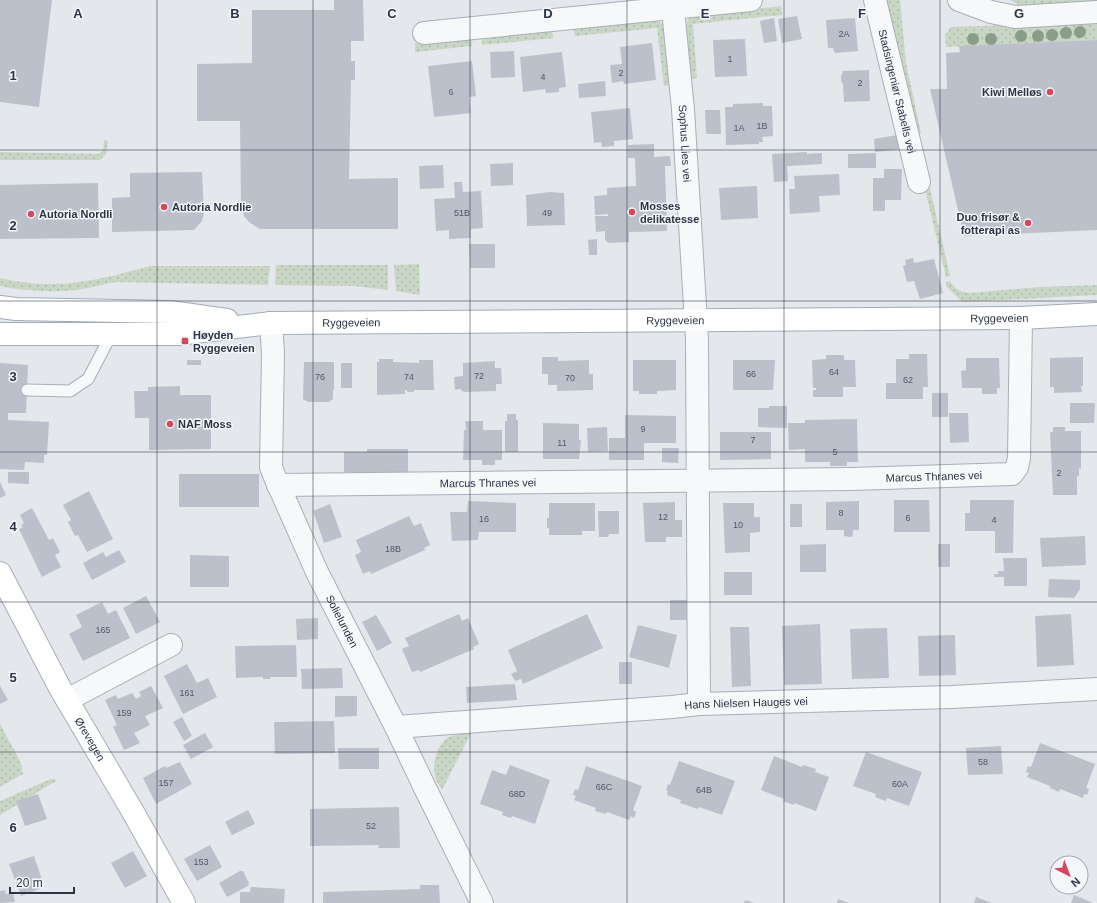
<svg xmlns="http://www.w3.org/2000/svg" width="1097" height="903" font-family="Helvetica,sans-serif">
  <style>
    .grass { fill: url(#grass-dots) }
    .building { fill: #bbc0ca }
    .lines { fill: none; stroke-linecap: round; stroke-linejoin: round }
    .lane-casing { stroke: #a9aeb7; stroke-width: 13 }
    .street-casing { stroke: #a9aeb7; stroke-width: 24 }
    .secondary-casing { stroke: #a9aeb7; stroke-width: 24 }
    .primary-casing { stroke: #a3abb8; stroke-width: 24 }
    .lane { stroke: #f7f8fa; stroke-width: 11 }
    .street { stroke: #f7f8fa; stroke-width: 22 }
    .secondary { stroke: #fff; stroke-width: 22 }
    .primary { stroke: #fff; stroke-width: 22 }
    .tree { fill: #899d89 }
    .grid { fill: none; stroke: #2b3445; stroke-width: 1; stroke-opacity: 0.55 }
    .poi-dot { fill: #d1495b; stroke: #f4f6f9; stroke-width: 1.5 }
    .labels { text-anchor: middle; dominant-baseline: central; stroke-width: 3; stroke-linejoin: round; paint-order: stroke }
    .number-label { font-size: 9px; fill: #4f5766 }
    .street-label { font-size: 11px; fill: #2b3445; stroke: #f4f6f9 }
    .poi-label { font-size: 11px; font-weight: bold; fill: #2b3445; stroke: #f4f6f9; text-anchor: start }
    .grid-label { font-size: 13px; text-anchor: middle; font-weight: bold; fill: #2b3445; stroke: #f4f6f9; stroke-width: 3; stroke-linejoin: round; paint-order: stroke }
  </style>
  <defs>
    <pattern id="grass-dots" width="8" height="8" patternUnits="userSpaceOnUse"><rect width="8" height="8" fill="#c9d6c5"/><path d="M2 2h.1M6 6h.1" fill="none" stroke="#adb8ab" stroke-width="1.8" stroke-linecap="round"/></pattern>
  </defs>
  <rect width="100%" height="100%" fill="#e4e7ec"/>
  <path class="grass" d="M883,0H900L906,63L921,133L918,135Z
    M1010,0H1097V3L1021,7Z
    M781,6L782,15L693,24L697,78L691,79L686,25L689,17Z
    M656,20L663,24L671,85L664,86L657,28L575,36L573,27Z
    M1097,22V40L946,47L945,35L951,27Z
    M552,28L553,38L482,45V37Z
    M471,38L472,46L415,52V43Z
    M104,140L108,141L106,154L100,160H0V152L99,154L103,150Z
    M929,184L950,276L946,277L924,185Z
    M419,264L420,295L396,291L394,265Z
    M276,265H388V290L354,286L275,285Z
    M150,266H270L268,285L116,282C105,283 94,287 83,289C61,293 22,291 0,286V278C55,291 97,281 150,266Z
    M950,281C955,289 960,292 970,293L1039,287L1097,285V295L962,302L946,286V282Z
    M0,724L21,763L23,774L0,787Z
    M471,733L442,790C440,786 436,781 435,776C432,765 437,746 446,739C453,734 463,734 471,733Z
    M51,779H55L56,781L0,815V801Z"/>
  <path class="building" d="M0,0H52L39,107L0,102Z
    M334,0H363L364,41H351V61H355V80H351L349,179L398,178V229H260L249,222L244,216L241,206L240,121H197V64L252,63V10H334Z
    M797,16L802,39L782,43L778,19Z
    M774,18L777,41L764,43L760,21Z
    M855,18L858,51L836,53L834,52L833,48H828L826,20Z
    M745,39L747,76L715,77L713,40Z
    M1097,40V230L964,236L930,89H947L946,53L960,52L959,46Z
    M652,43L656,80L624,84L623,81L612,83L610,65L622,64L620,47Z
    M514,51L515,77L491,78L490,52Z
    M562,52L566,87L559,88V92L546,93L545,89L523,92L520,57Z
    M472,61L476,96L469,97L471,113L434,117L428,66Z
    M869,70L870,101L844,102L843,84L841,81V77L843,71Z
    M605,81L606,96L579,98L578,84Z
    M763,103V106H772L773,136L762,137L763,142H759V144L726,145L725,107H733V104Z
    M630,108L633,139L614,141V146L602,147L601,142L594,143L591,112Z
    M705,110H720L721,134H706Z
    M903,134L904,149L875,152L874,139Z
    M654,144V157L670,156L671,166H665L667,231L629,232V242L609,243L605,240V231L596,232L595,216H608V214L595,215L594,196L607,195V188L636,186L635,158H628V145Z
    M807,152V154L822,153V164L787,166L788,181L774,182L772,154Z
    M876,153V168H848V154Z
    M513,163V185L491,186L490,164Z
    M443,165L444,188L420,189L419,166Z
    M884,169H902L901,200H885V211H873V178H884Z
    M202,172L204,214L202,221L194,230L112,232V198L130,197V173Z
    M839,174L840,195L819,196L820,212L790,214L789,189H795L794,176Z
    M454,182H462L463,192L481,191L483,228L471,229V238L449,239V230L436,231L434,199L455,198Z
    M98,183L99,238L0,239V185Z
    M757,186L758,218L721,220L719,188Z
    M550,192L564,193L565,225L527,226L526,195Z
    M597,239V255H589L588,240Z
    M469,244H495V268H470Z
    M913,258L914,263L934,259L943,293L920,299L914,281L907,282L903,266L906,265L905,260Z
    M909,354H927L928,387H923V399H886V383H896V359H909Z
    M826,355H844V360H855L856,387H843V397H813V390H816V388H813L812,360L826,359Z
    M542,357H558V361L589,360V374H593V390L557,391V385H548V374H542Z
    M1083,357V386H1081L1082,392L1054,393V387H1050V358Z
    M966,358H999L1000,388H997V394H982V388H962L961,371L966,370Z
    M379,359H393V362L419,363V360H433L434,390H414V392H407V390H405V394L377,395V362H379Z
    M187,360H201V365H187Z
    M633,360H676V390L657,391V394H639V391H633Z
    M733,360H775L773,390H733Z
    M495,361V368H501L502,384H496V391L464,392L460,389L455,390L454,377L463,376V363Z
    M304,362H334V390H333V399L329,402H308L303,399Z
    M0,363L28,365L26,413H8V420L49,422L47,455H44V463L25,462L24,470L0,469Z
    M341,363H352V388H341Z
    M180,386V395H211V449L149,450V418H135L134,391H148V387Z
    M932,393H948V417H932Z
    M1070,403H1095L1094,423H1070Z
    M769,406H787V428L758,427V408H769Z
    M949,413H968L969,442L950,443Z
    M507,414H516V420H518V452H505V421H507Z
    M625,415L676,416V443H644V460H609V438H625Z
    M857,419L858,462H847V466H830V462H805V449L789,450L788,423H805V420Z
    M465,421H483V430H502V460H495V465H482V460H463L464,430H466Z
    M543,423L579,424V440H581L579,459H543Z
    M607,427L608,451L588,452L587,428Z
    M1053,427H1065V431H1081V469L1079,468V476H1077V495H1053L1050,432H1053Z
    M720,432H771V459L720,460Z
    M662,448H679L678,463L662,462Z
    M367,449H408V474L344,472V452H367Z
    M8,472H29V484L8,483Z
    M179,474H259V507H179Z
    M0,482L6,495L0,498Z
    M89,491L113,539L87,552L78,535L75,536L68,522L71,520L63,505Z
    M894,500H929L930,532H894Z
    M970,500H1014L1013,553H995V531H965V513H970Z
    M468,501L516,503V532H479L478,540L452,541L450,512H467Z
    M859,501V530H853V535L851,537L844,536V530H826V502Z
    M675,502V520H682V537H666V542H645L643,503Z
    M549,503H595V531H582V535H549V528H547V518H549Z
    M723,503H754V517H760V532L750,533V552L725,553Z
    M330,504L342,537L324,543L313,511Z
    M790,504H802V527H790Z
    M32,508L49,540L53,538L60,552L55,555L61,567L42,577L19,529L23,527L21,525L24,523L20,515Z
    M598,511H619V534H609L608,537H599Z
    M409,516L414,526L421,523L430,545L424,548L425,550L371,574L370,571L363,574L355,555L361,552L356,540Z
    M1085,536L1086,565L1042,567L1040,538Z
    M826,544V572H800V545Z
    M938,544H950V567H938Z
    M119,550L126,562L92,580L83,563L103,552L106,557Z
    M190,555L229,556V587H190Z
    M1003,558H1027V586H1004V577H994V574H998V571H1004Z
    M724,572H752V595H724Z
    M1049,579L1080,580V589L1074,598L1048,597Z
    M146,596L160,622L136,634L123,608Z
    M670,600H689V620H670Z
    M102,602L108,614L116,610L130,638L83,661L69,634L82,627L76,615Z
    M459,614L462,621L468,618L479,644L473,647L474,649L420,672L419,670L412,672L402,649L409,646L405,638Z
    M587,614L603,648L523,684L521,679L515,681L511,674L517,671L508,650Z
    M1071,614L1074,665L1037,667L1035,616Z
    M376,615L392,643L377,651L362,622Z
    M318,618V639L297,640L296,619Z
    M820,624L822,684L784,685L782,626Z
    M638,625L677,635L669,668L629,657Z
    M730,627H749L751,686L732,687Z
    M887,628L889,678L852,679L850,629Z
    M955,635L956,675L919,676L918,636Z
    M296,645L297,677H270V679H263V677L236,678L235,646Z
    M619,662H632V684H619Z
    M187,664L197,683L208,678L217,697L183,714L164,676Z
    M342,668L343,688L302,689L301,669Z
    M515,684L517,700L467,703L466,687Z
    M0,686L8,700L0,704Z
    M151,686L163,708L145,716L150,725L134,733L140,743L124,750L113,727L117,725L105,700L116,695L118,699L132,693L136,699L141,696L139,692Z
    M335,696H357V716L335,717Z
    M182,717L192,736L184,741L173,722Z
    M334,721L335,753L275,754L274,722Z
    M205,733L213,747L191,759L183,745Z
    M1040,743L1095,764L1086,788L1089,789L1087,795L1084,794L1083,798L1060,789L1059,792L1050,788V786L1027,777L1029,773L1026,772L1028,766L1031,767Z
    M1001,746L1003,774L968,775L966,748Z
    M338,748H379V769H339Z
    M866,752L922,772L909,806L887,798L886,801L875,797L876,794L853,786Z
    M774,756L802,767L803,765L816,769L815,772L829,777L816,811L794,803V805L783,801L784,799L761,790Z
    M679,761L735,781L722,815L699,807L698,809L680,803L681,800L667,795L668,791L666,790L668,784L670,785Z
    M180,762L192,784L156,804L143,778L165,766L166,768Z
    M510,765L550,780L535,824L512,816L511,818L502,815L503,812L480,804L492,770L506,775Z
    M586,766L642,786L633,810L636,812L634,818L631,816L629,820L607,812L606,814L595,811L596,808L574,800L576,796L573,795L575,789L578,790Z
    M38,794L47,819L25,826L16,801Z
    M399,807L400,848H378L379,845L310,846V809Z
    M248,810L255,824L232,835L225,822Z
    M210,845L222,867L197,881L184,859Z
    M133,851L147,876L125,888L111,863Z
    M34,856L42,880L38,882L40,889L21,896L9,864Z
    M240,871H243L249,883L248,886L227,897L219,883Z
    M420,885H439L440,903H323V892L420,889Z
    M251,887L285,889L284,903H240V892H250Z
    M5,890L6,894L13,893L15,902L0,903V891Z
    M1074,895L1093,903H1071Z
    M976,897L992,903H974Z
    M838,899L849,903H837Z
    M745,900L754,903H744Z"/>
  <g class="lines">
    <g class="lane-casing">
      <path id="lane" d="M27,390L70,391L88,379L111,335"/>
    </g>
    <g class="street-casing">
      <g id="street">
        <path id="s1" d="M672,0L683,109L697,339L699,704"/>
        <path id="s2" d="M875,0L919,182"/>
        <path d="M959,0L991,12L1015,17L1097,12"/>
        <path d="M424,33L751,0"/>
        <path id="s3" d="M271,323L273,353L271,467L274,475L317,572L396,727L425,788L482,903"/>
        <path id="s4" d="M278,485L851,479L1012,474L1017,467L1019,458L1021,318"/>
        <path d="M67,700L171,645"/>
        <path id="s5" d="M396,727L672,707L699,704L952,697L1097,689"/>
      </g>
    </g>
    <g class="secondary-casing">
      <g id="secondary">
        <path id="s6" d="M0,573L60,688L133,812L184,903"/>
      </g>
    </g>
    <g class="primary-casing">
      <g id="primary">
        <path d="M0,307L16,309L170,312L227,320"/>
        <path id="s7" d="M0,334H178L271,323L1021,318L1097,314"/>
      </g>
    </g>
    <use href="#lane" class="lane"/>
    <use href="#street" class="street"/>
    <use href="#secondary" class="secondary"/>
    <use href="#primary" class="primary"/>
  </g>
  <g class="tree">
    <circle cx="1080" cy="32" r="6"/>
    <circle cx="1066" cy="33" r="6"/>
    <circle cx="1052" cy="35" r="6"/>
    <circle cx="1021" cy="36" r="6"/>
    <circle cx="1038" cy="36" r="6"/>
    <circle cx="973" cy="39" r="6"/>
    <circle cx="991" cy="39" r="6"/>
  </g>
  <path class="grid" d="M157,0V903M313,0V903M470,0V903M627,0V903M784,0V903M940,0V903M0,150H1097M0,301H1097M0,452H1097M0,602H1097M0,752H1097"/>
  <g class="poi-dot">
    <circle cx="1050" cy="92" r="4"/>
    <circle cx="164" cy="207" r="4"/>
    <circle cx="632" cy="212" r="4"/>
    <circle cx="31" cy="214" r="4"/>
    <circle cx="1028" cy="223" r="4"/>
    <rect x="181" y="337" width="8" height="8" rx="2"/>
    <circle cx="170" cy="424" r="4"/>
  </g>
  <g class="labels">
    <g class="number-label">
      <text x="844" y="34">2A</text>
      <text x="730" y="59">1</text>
      <text x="621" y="73">2</text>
      <text x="543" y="77">4</text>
      <text x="860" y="83">2</text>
      <text x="451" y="92">6</text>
      <text x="762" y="126">1B</text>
      <text x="739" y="128">1A</text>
      <text x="462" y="213">51B</text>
      <text x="547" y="213">49</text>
      <text x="834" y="372">64</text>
      <text x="751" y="374">66</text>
      <text x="479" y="376">72</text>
      <text x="320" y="377">76</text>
      <text x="409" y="377">74</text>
      <text x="570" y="378">70</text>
      <text x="908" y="380">62</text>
      <text x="643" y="429">9</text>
      <text x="753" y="440">7</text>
      <text x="562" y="443">11</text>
      <text x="835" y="452">5</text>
      <text x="1059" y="473">2</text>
      <text x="841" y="513">8</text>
      <text x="663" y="517">12</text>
      <text x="908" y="518">6</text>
      <text x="484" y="519">16</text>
      <text x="994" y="520">4</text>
      <text x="738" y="525">10</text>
      <text x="393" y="549">18B</text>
      <text x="103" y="630">165</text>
      <text x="187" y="693">161</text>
      <text x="124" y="713">159</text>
      <text x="983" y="762">58</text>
      <text x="166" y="783">157</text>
      <text x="900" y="784">60A</text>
      <text x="604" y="787">66C</text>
      <text x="704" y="790">64B</text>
      <text x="517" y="794">68D</text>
      <text x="371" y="826">52</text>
      <text x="201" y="862">153</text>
    </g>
    <g class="street-label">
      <text stroke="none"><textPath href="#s2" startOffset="94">Stadsingeniør Stabells vei</textPath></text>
      <text stroke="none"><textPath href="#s1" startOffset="144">Sophus Lies vei</textPath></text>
      <text stroke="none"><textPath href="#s7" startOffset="1000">Ryggeveien</textPath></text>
      <text stroke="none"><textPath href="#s7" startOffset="676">Ryggeveien</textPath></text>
      <text stroke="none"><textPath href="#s7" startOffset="352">Ryggeveien</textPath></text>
      <text stroke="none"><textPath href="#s4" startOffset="656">Marcus Thranes vei</textPath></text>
      <text stroke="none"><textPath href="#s4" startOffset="210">Marcus Thranes vei</textPath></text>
      <text stroke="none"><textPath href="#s3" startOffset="314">Solielunden</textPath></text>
      <text stroke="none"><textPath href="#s5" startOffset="351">Hans Nielsen Hauges vei</textPath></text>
      <text stroke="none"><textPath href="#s6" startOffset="189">Ørevegen</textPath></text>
    </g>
    <g class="poi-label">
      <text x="1042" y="92" text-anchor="end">Kiwi Melløs</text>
      <text x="640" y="206">Mosses<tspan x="640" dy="13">delikatesse</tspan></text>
      <text x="172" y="207">Autoria Nordlie</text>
      <text x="39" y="214">Autoria Nordli</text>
      <text x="1020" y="217" text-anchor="end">Duo frisør &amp;<tspan x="1020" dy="13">fotterapi as</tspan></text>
      <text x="193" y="335">Høyden<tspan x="193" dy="13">Ryggeveien</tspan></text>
      <text x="178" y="424">NAF Moss</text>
    </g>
  </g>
  <g class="grid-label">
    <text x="78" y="18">A</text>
    <text x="235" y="18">B</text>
    <text x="392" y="18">C</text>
    <text x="548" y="18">D</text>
    <text x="705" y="18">E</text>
    <text x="862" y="18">F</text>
    <text x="1019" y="18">G</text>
    <text x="13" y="80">1</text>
    <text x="13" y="230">2</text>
    <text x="13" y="381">3</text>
    <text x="13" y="531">4</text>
    <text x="13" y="682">5</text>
    <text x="13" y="832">6</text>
  </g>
  <g transform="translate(1069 875) rotate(138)"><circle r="19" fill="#f4f6f9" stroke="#a4a8b1"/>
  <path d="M0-3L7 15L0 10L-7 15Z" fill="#d1495b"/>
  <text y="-6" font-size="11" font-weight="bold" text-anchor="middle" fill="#2b3445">N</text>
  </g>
  <path d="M10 887v6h64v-6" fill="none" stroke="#2b3445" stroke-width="2"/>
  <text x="16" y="887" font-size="12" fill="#2b3445" stroke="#f4f6f9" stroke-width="3" paint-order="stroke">20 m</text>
</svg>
